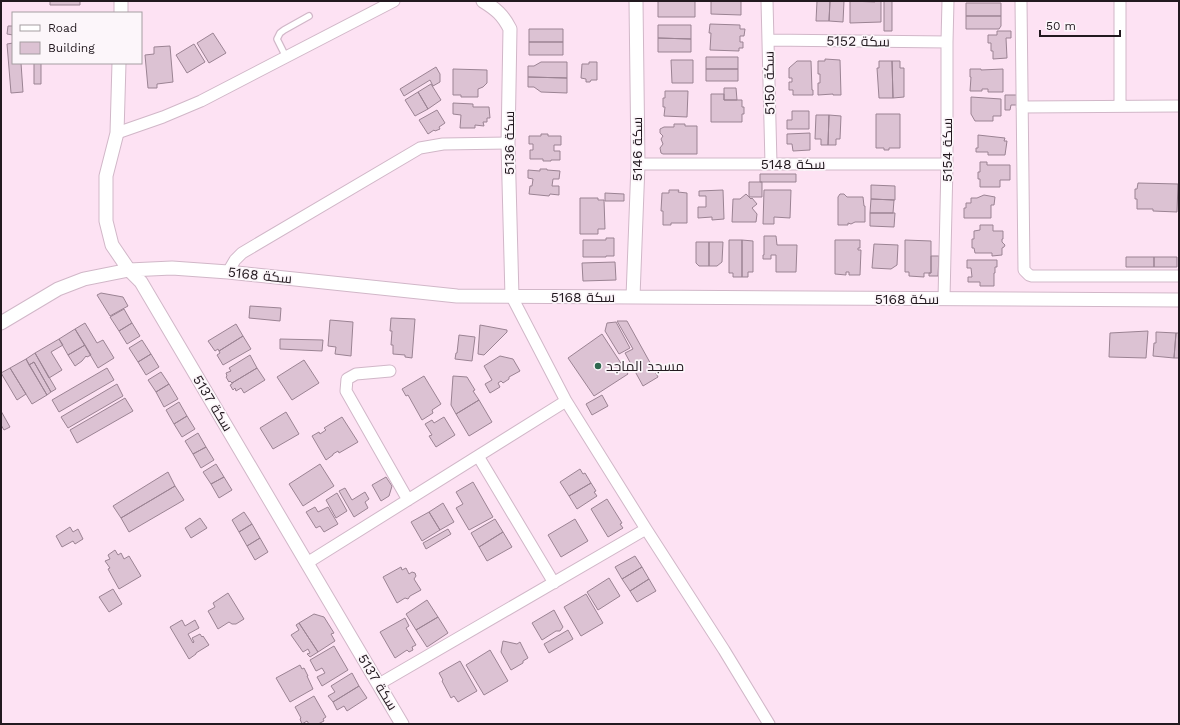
<svg xmlns="http://www.w3.org/2000/svg" width="1180" height="725" font-family="'Work Sans',Cairo,sans-serif">
  <style>
    .building { fill: #dcc2d3; stroke: #9b8393 }
    .lines { fill: none; stroke-linecap: round; stroke-linejoin: round }
    .service-casing { stroke: #d1b7c8; stroke-width: 8 }
    .minor-casing { stroke: #d1b7c8; stroke-width: 13 }
    .tertiary-casing { stroke: #d1b7c8; stroke-width: 15 }
    .service { stroke: #fff; stroke-width: 5.5 }
    .minor { stroke: #fff; stroke-width: 11 }
    .tertiary { stroke: #fff; stroke-width: 13 }
    .poi-dot { fill: #306850; stroke: #fcf6fa; stroke-width: 1.5 }
    .labels { text-anchor: middle; dominant-baseline: central; stroke-width: 3.5; stroke-linejoin: round; paint-order: stroke }
    .street-label { font-size: 14px; fill: #22191f; stroke: #fcf6fa }
    .poi-label { font-size: 14px; fill: #22191f; stroke: #fcf6fa; text-anchor: start }
  </style>
  <rect width="100%" height="100%" fill="#fde2f3"/>
  <path class="building" d="M50,1H80V5H50Z
    M658,1H695V17H658Z
    M711,1H741V15L711,14Z
    M817,1H830L829,21H816Z
    M830,1H844L843,22L829,21Z
    M850,1L875,2V1H881V22L850,23Z
    M884,1H892V31H884Z
    M966,3H1001V16H966Z
    M966,16H1001V26L999,29H966Z
    M710,24L740,25V29H745L744,36H740V42H743V48H739V51L710,50L711,33H709Z
    M658,25H691V39L658,38Z
    M8,26H13V35L7,34Z
    M529,29H563V42H529Z
    M997,31H1011V38H1006L1007,58L993,59V51H991V43H988V35H997Z
    M213,33L226,53L209,63L197,43Z
    M658,38L691,39V52H658Z
    M529,42H563V55H529Z
    M13,43V63H21L23,92L11,93L7,44Z
    M194,44L205,62L187,73L176,55Z
    M170,46L173,82L157,84V88H148L145,55L154,54V47Z
    M706,57H738V69H706Z
    M825,59L840,60L841,95H833V94L818,95V83H820V74H818V61H825Z
    M671,60H693V83H672Z
    M797,61H811L812,90H813V95H793V90H789V82H792V78H789V68Z
    M879,61H892L893,98H879L877,68H879Z
    M892,61H900V68H904V97L893,98Z
    M541,62H567V78L528,77V66H534Z
    M589,62H597V80H591L590,82H586V79L581,78L582,64H589Z
    M34,63H41V84H34Z
    M436,67L440,74V82L433,86L430,80L404,96L400,89Z
    M453,69L487,70V83L483,87L478,89V97H461V95H453Z
    M706,69H738V81H706Z
    M970,69H981V70L1003,69V92H988V89H982V91H970L971,77H970Z
    M528,77L567,78V93L541,92L534,87H528Z
    M431,84L441,100L428,109L418,92Z
    M724,88H736L737,100H724Z
    M665,91H688L687,117L664,116L665,107H663V98H665Z
    M418,92L428,109L415,116L405,100Z
    M711,94H724V100H742V107H744V114H742V122H711Z
    M1005,95H1017V105H1011L1010,110H1005Z
    M971,97L1001,99V116H993V121H975L971,114Z
    M453,103L473,104V107H489L490,118H487V122H483L484,126L475,125V128H460L461,115L453,114Z
    M437,110L445,123L439,127L440,129L435,131L434,130L428,134L419,120Z
    M792,111H809V129H787V120H792Z
    M876,114H900V148H889V150H884V148H876Z
    M816,115H829L828,145H821V139H815Z
    M829,115L841,116L840,139H836V145H828Z
    M674,124H685V126H697V154H663L661,153L660,148L663,144L661,139L663,136L660,133V129L664,127H674Z
    M810,133V150L793,151L792,144H787V134Z
    M541,134H548V136H561V145H554V151H560V160H551V161H543V159H530V150H533V144H529V136H541Z
    M978,135L1005,138L1004,141H1007L1005,155H988V152H976V148H978Z
    M980,162H987V165H1010V180H1000V187H980V179H978V172H980Z
    M540,169H547V170L560,171L559,179H553L552,186H559V195L550,194L549,196L529,194L530,186H532L533,179L528,178V170L540,171Z
    M760,174H796V182H760Z
    M749,182H762V197H749Z
    M1138,183L1178,184L1177,212L1153,211V209H1137V199H1135V189H1137Z
    M871,185L895,186V200L871,199Z
    M669,190H679L678,192L687,193V223H671V225H663V211H661L662,193H669Z
    M723,190L724,219L712,220V217L698,218V207H706V196H699V191Z
    M764,190H791L790,218L774,217V224H763Z
    M605,193L624,194V201H605Z
    M746,194L751,199L752,198L757,204L752,208L757,214L756,222H732L733,199H740Z
    M840,194H844L847,197H863L864,206H865V222H855L851,224L848,223V225H838V197Z
    M984,195L995,197L994,205H991V218H964V208H966V203H971V198H977Z
    M580,198H598V200H604L605,229H598V234H580Z
    M871,199L894,200L893,213H870Z
    M870,213H895L894,227L870,226Z
    M980,225H993V231H1003V239H1002V242L1005,245L1004,247L1002,248V255L992,256V253H975L974,248H972V239H974V231L980,230Z
    M764,236H776L777,245H797L796,272H776V255H771V259H763V255H764Z
    M606,238H614V256H606V257H583V240H606Z
    M729,240H742V277H733V273H729Z
    M742,240L753,241V272H748V277H742Z
    M835,240H860V248H858V250H861L860,275H849V272H846V275L835,274Z
    M905,240L931,241V273H924V277L909,276V272H905Z
    M696,242H709V266H699L696,263Z
    M709,242H723L722,262L717,266H709Z
    M874,244L898,245L897,265L891,269L872,268Z
    M931,256H939L938,276H929V273H931Z
    M1126,257H1154V267H1126Z
    M1154,257H1177V267H1154Z
    M967,260H997V267H995V273H994V286H980V282H968V277H972L971,268H967Z
    M615,262L616,280L583,281L582,263Z
    M101,293L123,297L128,306L110,316L97,295Z
    M250,306L281,308L280,321L249,318Z
    M124,309L132,323L119,331L110,317Z
    M391,318L415,319L412,358L405,357V355L393,354V345H391L392,331H390Z
    M330,320L353,322L351,356L335,354L336,347L328,346Z
    M617,321H627L658,377L643,386L625,353L633,349Z
    M616,322L630,348L619,354L605,331L607,323Z
    M85,323L97,343L103,340L114,358L98,368L75,329Z
    M132,323L140,336L127,344L119,331Z
    M236,324L243,336L219,351L218,349L215,351L208,341Z
    M480,325L507,330V332L484,355L478,354Z
    M75,329L85,345L68,355L59,339Z
    M1148,331L1146,358L1109,357L1110,333Z
    M1156,332L1176,333L1174,358L1153,356L1154,343H1156Z
    M1176,333H1179V358H1174Z
    M602,334L628,374L594,396L568,358Z
    M459,335L475,337L472,361L455,359L456,353H457Z
    M243,336L251,349L223,365L217,355L220,353L219,351Z
    M59,339L63,345L51,352L62,370L49,378L35,353Z
    M280,339L323,340L322,351L280,349Z
    M142,340L151,354L138,362L129,348Z
    M85,345L91,355L87,357L86,356L82,361L75,366L68,355Z
    M35,353L56,389L51,392L34,362L29,365L26,359Z
    M151,354L159,367L146,375L138,362Z
    M250,355L257,368L232,383L230,381L229,382L226,377L227,376L226,373L231,371L229,368Z
    M500,356L513,359L520,371L509,377V379L503,383L501,381L498,383L500,387L490,393L485,384L492,380L484,366Z
    M26,359L47,395L32,404L10,368Z
    M304,360L319,383L292,400L277,377Z
    M34,362L51,392L47,395L29,365Z
    M10,368L26,394L17,400L1,373Z
    M107,368L114,380L59,412L52,400Z
    M257,368L265,380L244,393L241,388L236,391L235,388L233,390L230,385L232,384V383Z
    M161,372L169,384L156,392L148,380Z
    M424,376L441,404L432,410L433,413L422,420L408,395L406,396L402,389Z
    M453,376L467,377L475,390L473,391L479,400L456,414L451,405Z
    M117,384L123,396L68,428L61,417Z
    M169,384L178,399L164,407L156,392Z
    M602,395L608,406L592,415L586,404Z
    M125,398L133,411L77,443L70,430Z
    M479,400L492,422L469,436L456,414Z
    M179,402L187,416L174,424L166,410Z
    M1,411L10,427L4,430L1,425Z
    M286,412L299,434L273,449L260,428Z
    M187,416L195,429L182,437L174,424Z
    M342,417L358,442L339,453L338,451L333,454V455L326,460L312,436L319,432L320,434L326,430L324,428Z
    M444,417L455,435L436,447L429,436L432,435L425,424L432,420L434,423Z
    M198,433L206,447L193,454L185,441Z
    M206,447L214,460L201,468L193,454Z
    M216,464L224,477L211,484L203,472Z
    M320,464L334,486L303,506L289,484Z
    M580,469L583,474L585,473L591,483L569,496L560,482Z
    M168,472L175,486L121,518L113,506Z
    M224,477L232,490L219,498L211,484Z
    M386,477L392,486L389,496L381,501L372,485Z
    M473,482L493,517L469,530L456,508L463,504L456,492Z
    M591,483L596,491L594,492L597,496L577,509L569,496Z
    M175,486L184,500L129,532L121,518Z
    M345,488L352,500L365,492L369,499L365,502L368,508L354,517L339,491Z
    M337,493L347,511L336,518L326,500Z
    M607,499L622,523L620,524L623,528L608,537L591,509Z
    M443,503L454,522L440,530L429,512Z
    M315,507L318,512L328,507L338,524L324,532L320,526L316,528L306,512Z
    M244,512L252,524L239,532L232,520Z
    M429,512L440,530L422,541L411,522Z
    M200,518L207,528L191,538L185,528Z
    M495,519L503,532L479,547L471,533Z
    M575,519L588,541L561,557L548,535Z
    M252,524L260,538L247,546L239,532Z
    M70,527L73,532L78,529L83,539L75,544L73,541L62,547L56,536Z
    M448,529L451,534L426,549L423,543Z
    M503,532L512,547L487,561L479,547Z
    M260,538L268,552L255,560L247,546Z
    M115,550L118,555L121,553L124,559L129,556L141,576L119,589L108,569L110,568L105,561L110,559L108,555Z
    M635,556L642,567L622,579L615,567Z
    M401,567L402,570L406,568L409,574L412,572L415,573L416,576L414,579L421,590L410,596L408,599L405,598L397,603L383,577Z
    M642,567L649,579L630,591L622,579Z
    M609,578L620,596L598,610L587,592Z
    M649,579L656,591L637,602L630,591Z
    M113,589L122,604L109,612L99,597Z
    M228,593L244,619L236,624H232L229,622L218,629L208,611L215,607L213,603Z
    M586,594L603,623L581,636L564,607Z
    M427,600L438,617L416,630L406,614Z
    M554,610L563,627L560,631H556L542,640L532,623Z
    M314,614L324,617L334,633L331,634L335,641L318,652L299,623Z
    M438,617L448,633L427,647L416,630Z
    M405,618L409,626L406,628L416,645L412,647L413,650L409,652L407,650L395,658L380,632Z
    M182,620L185,626L195,620L199,628L188,634L193,643L194,642L192,638L200,634L202,637L203,636L209,645L196,653V654L189,659L170,627Z
    M299,623L318,652L310,657L307,654L310,653L308,649L303,652L291,635L299,630L296,625Z
    M568,630L573,639L549,653L544,644Z
    M503,641L517,644L520,642L528,658L523,661V663L511,670L501,652Z
    M334,646L348,670L322,686L317,677L325,673L322,668L316,671L310,660Z
    M490,650L508,681L484,695L466,665Z
    M460,661L477,691L458,702L454,696L451,698L442,681L443,680L439,673Z
    M300,665L302,669L304,668L308,676H307L313,689L290,702L276,678Z
    M352,673L359,686L333,702L328,696L335,692L331,686Z
    M359,686L367,698L347,711L344,706L337,710L333,702Z
    M314,696L326,717L323,719L324,721L318,724H309L307,721L302,724L300,719L301,718L295,707Z"/>
  <g class="lines">
    <g class="service-casing">
      <path id="service" d="M286,57L277,39L280,33L284,30L309,16"/>
    </g>
    <g class="minor-casing">
      <path id="minor" d="M767,1L771,164
        M1021,1L1024,270L1029,275L1032,276H1179
        M1120,1V106
        M768,40L947,42
        M1022,107L1179,106
        M117,133L163,117L201,101L394,1
        M638,164H947
        M228,272L235,260L242,253L420,148L443,144L508,143
        M512,297L566,401L646,529L724,650L769,724
        M944,299L947,164V42L948,1
        M390,371L356,374L347,379L346,391L408,500
        M478,456L554,583
        M307,563L566,401
        M379,684L646,529"/>
    </g>
    <g class="tertiary-casing">
      <path id="tertiary" d="M483,1C496,9 503,15 510,29L508,143L512,297
        M121,13V1
        M119,63L117,133L106,176V221L112,245L129,270L141,282L402,724
        M633,297L638,164L636,1
        M1,323L58,289L84,279L129,270L172,268L228,272L457,296L1179,300"/>
    </g>
    <use href="#service" class="service"/>
    <use href="#minor" class="minor"/>
    <use href="#tertiary" class="tertiary"/>
  </g>
  <circle class="poi-dot" cx="598" cy="366" r="4"/>
  <g class="labels">
    <g class="street-label">
      <text transform="translate(858 41) rotate(1)">سكة 5152</text>
      <text transform="translate(769 83) rotate(-91)">سكة 5150</text>
      <text transform="translate(509 143) rotate(-90)">سكة 5136</text>
      <text transform="translate(637 149) rotate(-90)">سكة 5146</text>
      <text transform="translate(947 150) rotate(-90)">سكة 5154</text>
      <text x="793" y="164">سكة 5148</text>
      <text transform="translate(260 275) rotate(6)">سكة 5168</text>
      <text x="583" y="297">سكة 5168</text>
      <text x="907" y="299">سكة 5168</text>
      <text transform="translate(213 403) rotate(59)">سكة 5137</text>
      <text transform="translate(378 682) rotate(59)">سكة 5137</text>
    </g>
    <g class="poi-label">
      <text x="606" y="366">مسجد الماجد</text>
    </g>
  </g>
  <rect width="1180" height="725" fill="none" stroke="#22191f" stroke-width="4"/>
  <rect x="12" y="12" width="130" height="52" fill="#fcf6fa" stroke="#a59ea2"/>
  <rect x="20" y="25" width="20" height="6" fill="#ffffff" stroke="#a59ea2"/>
  <text x="48" y="32" font-size="12" fill="#22191f">Road</text>
  <rect x="20" y="42" width="20" height="12" fill="#dcc2d3" stroke="#a59ea2"/>
  <text x="48" y="52" font-size="12" fill="#22191f">Building</text>
  <path d="M1040 30v6h80v-6" fill="none" stroke="#22191f" stroke-width="2"/>
  <text x="1046" y="30" font-size="12" fill="#22191f" stroke="#fcf6fa" stroke-width="3" paint-order="stroke">50 m</text>
</svg>
